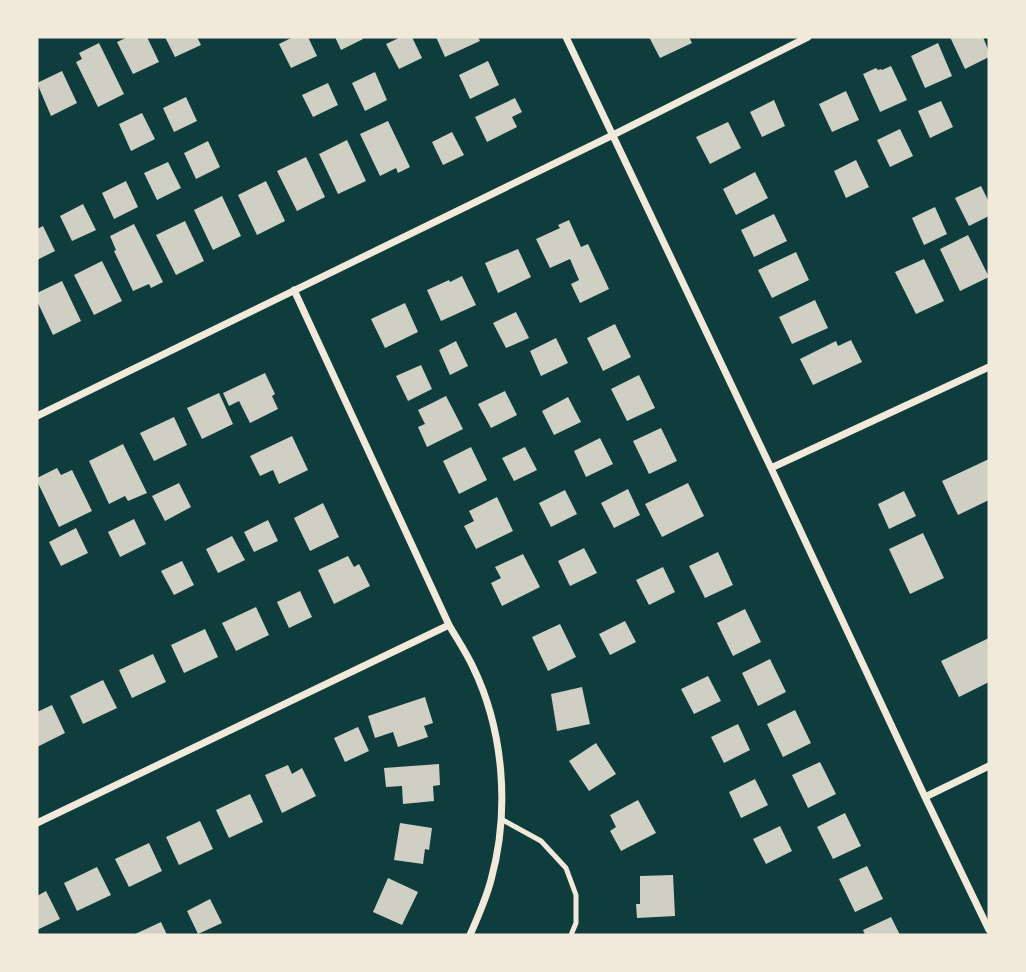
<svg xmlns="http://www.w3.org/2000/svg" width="1026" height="972" font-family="Rubik,sans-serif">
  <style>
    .building { fill: #cfcfc3 }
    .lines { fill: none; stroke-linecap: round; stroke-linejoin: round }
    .service { stroke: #f1e9da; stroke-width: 5 }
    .minor { stroke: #f1e9da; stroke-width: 7 }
  </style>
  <rect width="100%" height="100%" fill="#0f3d3e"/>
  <path class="building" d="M128,37H147L159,62L133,74L117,42Z
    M165,37H197L201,45L175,57Z
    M293,37H308L317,56L291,68L279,44Z
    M335,37H362L363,39L341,50Z
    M401,37H412L422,58L399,69L386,44Z
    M436,37H478L480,41L445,57Z
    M649,37H689L692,43L660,58Z
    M950,37H983L989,52V57L965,69Z
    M99,43L124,94L98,107L76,62L82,59L79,53Z
    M938,43L952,76L925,88L911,56Z
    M488,61L499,85L470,99L459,75Z
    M891,66L907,100L880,112L863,74L876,68L878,70L881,69L882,70Z
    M62,71L77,103L51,116L37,83Z
    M375,72L387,100L365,111L352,83Z
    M328,83L338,105L313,117L302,95Z
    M846,91L859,120L832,132L819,104Z
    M186,97L197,121L174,132L163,108Z
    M515,98L522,112L512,117L517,127L487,142L475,117Z
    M774,100L785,126L762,137L750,112Z
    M941,101L953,127L930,138L918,111Z
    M142,113L155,139L131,151L119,124Z
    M388,121L410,167L398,173L396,168L380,176L360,134Z
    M728,122L741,148L710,164L696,137Z
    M900,129L913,156L890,167L877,140Z
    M452,132L464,155L443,165L432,142Z
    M347,140L366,181L338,194L319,154Z
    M208,141L220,167L196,179L184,153Z
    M306,157L325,197L297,211L277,171Z
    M856,160L869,187L846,198L834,171Z
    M168,162L181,188L157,200L144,173Z
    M755,172L768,198L736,215L723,189Z
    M126,181L138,207L114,219L102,193Z
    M266,181L285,221L257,235L238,195Z
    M981,186L989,202V216L969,226L955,198Z
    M222,196L241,236L213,250L194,210Z
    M83,204L96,230L72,241L60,216Z
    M935,207L947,234L924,245L912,218Z
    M774,214L787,241L754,257L741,230Z
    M569,220L581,247L588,244L609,289L580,303L571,284L579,280L570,259L550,268L536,239L560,228L558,225Z
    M185,221L204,261L176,275L156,235Z
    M134,224L163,282L151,288L149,284L133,291L114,251L116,250L110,236Z
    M43,226L55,251L37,260V229Z
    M968,235L989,277L960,291L940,249Z
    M518,249L531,277L498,293L485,263Z
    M796,252L809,280L772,298L758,270Z
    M924,259L944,301L916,314L895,272Z
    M102,261L122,301L94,315L74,275Z
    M462,276L476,305L441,321L427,290L449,280L450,282Z
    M62,281L81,321L53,335L37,301V293Z
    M815,300L828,328L792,344L779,317Z
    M405,303L418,332L385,348L371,319Z
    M516,312L529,338L506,348L493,323Z
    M615,324L631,357L603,371L587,338Z
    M556,338L568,363L541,376L530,351Z
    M851,340L862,362L813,385L800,359L836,341L838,346Z
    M456,341L468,366L450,375L439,350Z
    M421,365L432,389L408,401L396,376Z
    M265,373L275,394L272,396L278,409L250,423L239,401L229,406L223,393Z
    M639,375L655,408L627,421L611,389Z
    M505,391L517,415L491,428L478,404Z
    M219,393L233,424L202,439L187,408Z
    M446,396L463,429L427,447L418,427L425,424L418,410Z
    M568,397L581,422L554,435L542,411Z
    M174,417L187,445L154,461L140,433Z
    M661,428L677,461L649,474L633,441Z
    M292,436L308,470L279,484L273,470L260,476L250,456Z
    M600,438L613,464L586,477L574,451Z
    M123,444L147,493L128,501L125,496L109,504L89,461Z
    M471,447L487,480L459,494L443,461Z
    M525,447L537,470L514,481L502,458Z
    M989,459V500L958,515L942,481Z
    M57,468L61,475L72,470L92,511L59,527L37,481V478Z
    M179,483L191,507L165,521L152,496Z
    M688,483L704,516L662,537L645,504Z
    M628,489L640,515L614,528L601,503Z
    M565,490L577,514L551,527L539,503Z
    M904,491L916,516L889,529L878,504Z
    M497,497L513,531L476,549L464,526L474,521L469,511Z
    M323,503L339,537L310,551L294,518Z
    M134,519L146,544L120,557L108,532Z
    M268,520L278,541L254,552L244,532Z
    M76,528L88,553L61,566L49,542Z
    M923,533L944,578L910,594L889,549Z
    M232,536L245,560L218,573L206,549Z
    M584,548L597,573L570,586L558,561Z
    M718,552L733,585L705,598L689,566Z
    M523,554L540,587L502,606L491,583L501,578L495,567Z
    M348,556L354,567L359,564L370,586L334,604L318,570Z
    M182,561L194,585L174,595L161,571Z
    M663,567L675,592L649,605L636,580Z
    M300,591L312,617L289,628L277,602Z
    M256,607L269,635L236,651L222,623Z
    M745,609L761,642L733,656L717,623Z
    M625,621L636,642L610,655L599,634Z
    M560,624L576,657L548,671L532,637Z
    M205,629L218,657L184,673L171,645Z
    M989,638V682L959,697L941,661Z
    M153,654L166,682L132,698L119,670Z
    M770,659L786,692L758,706L742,673Z
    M708,676L721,701L694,714L681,689Z
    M103,680L117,708L83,724L70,696Z
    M582,687L590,724L557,731L551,694Z
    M425,697L433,723L424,726L428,737L398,747L393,732L375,738L368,716Z
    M52,705L65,733L37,747V712Z
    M795,710L811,743L783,757L767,724Z
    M738,724L750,750L724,763L711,737Z
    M358,727L369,751L345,762L334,738Z
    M596,743L616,774L589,791L569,761Z
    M820,762L836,794L808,808L792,775Z
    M439,764L440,785L433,786L434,801L403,804L402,786L386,787L384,768Z
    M288,765L292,774L302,768L316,796L282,813L265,775Z
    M755,779L768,805L741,818L729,792Z
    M250,794L263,822L229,838L216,810Z
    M638,800L656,833L621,851L610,831L616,827L610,815Z
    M845,813L861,846L833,859L817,827Z
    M200,821L213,849L179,865L166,837Z
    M400,823L432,828L429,850L425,849L423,864L394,860Z
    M780,826L792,851L766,864L753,839Z
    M149,843L162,871L129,887L115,859Z
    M867,866L883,899L855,912L839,879Z
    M97,867L111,895L77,911L64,883Z
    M673,875L675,916L637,918L636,904H640V876Z
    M388,878L418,892L402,925L373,912Z
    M46,891L60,919L37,930V896Z
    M210,899L222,923L198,934L187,911Z
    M891,917L900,935H865L863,930Z
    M161,922L167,935H133Z"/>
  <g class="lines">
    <path class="service" d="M501,819L541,841L566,868L576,895V923L571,935"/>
    <path class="minor" d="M566,37L771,468L925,797L989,930
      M294,290L449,625C457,639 466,652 473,667C504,731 510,811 491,880C486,899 478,917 470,935
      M37,416L613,135L808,37
      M771,468L989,367
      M925,797L989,766
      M37,823L449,625"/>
  </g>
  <rect width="1026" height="972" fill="none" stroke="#f1e9da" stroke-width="77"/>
</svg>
